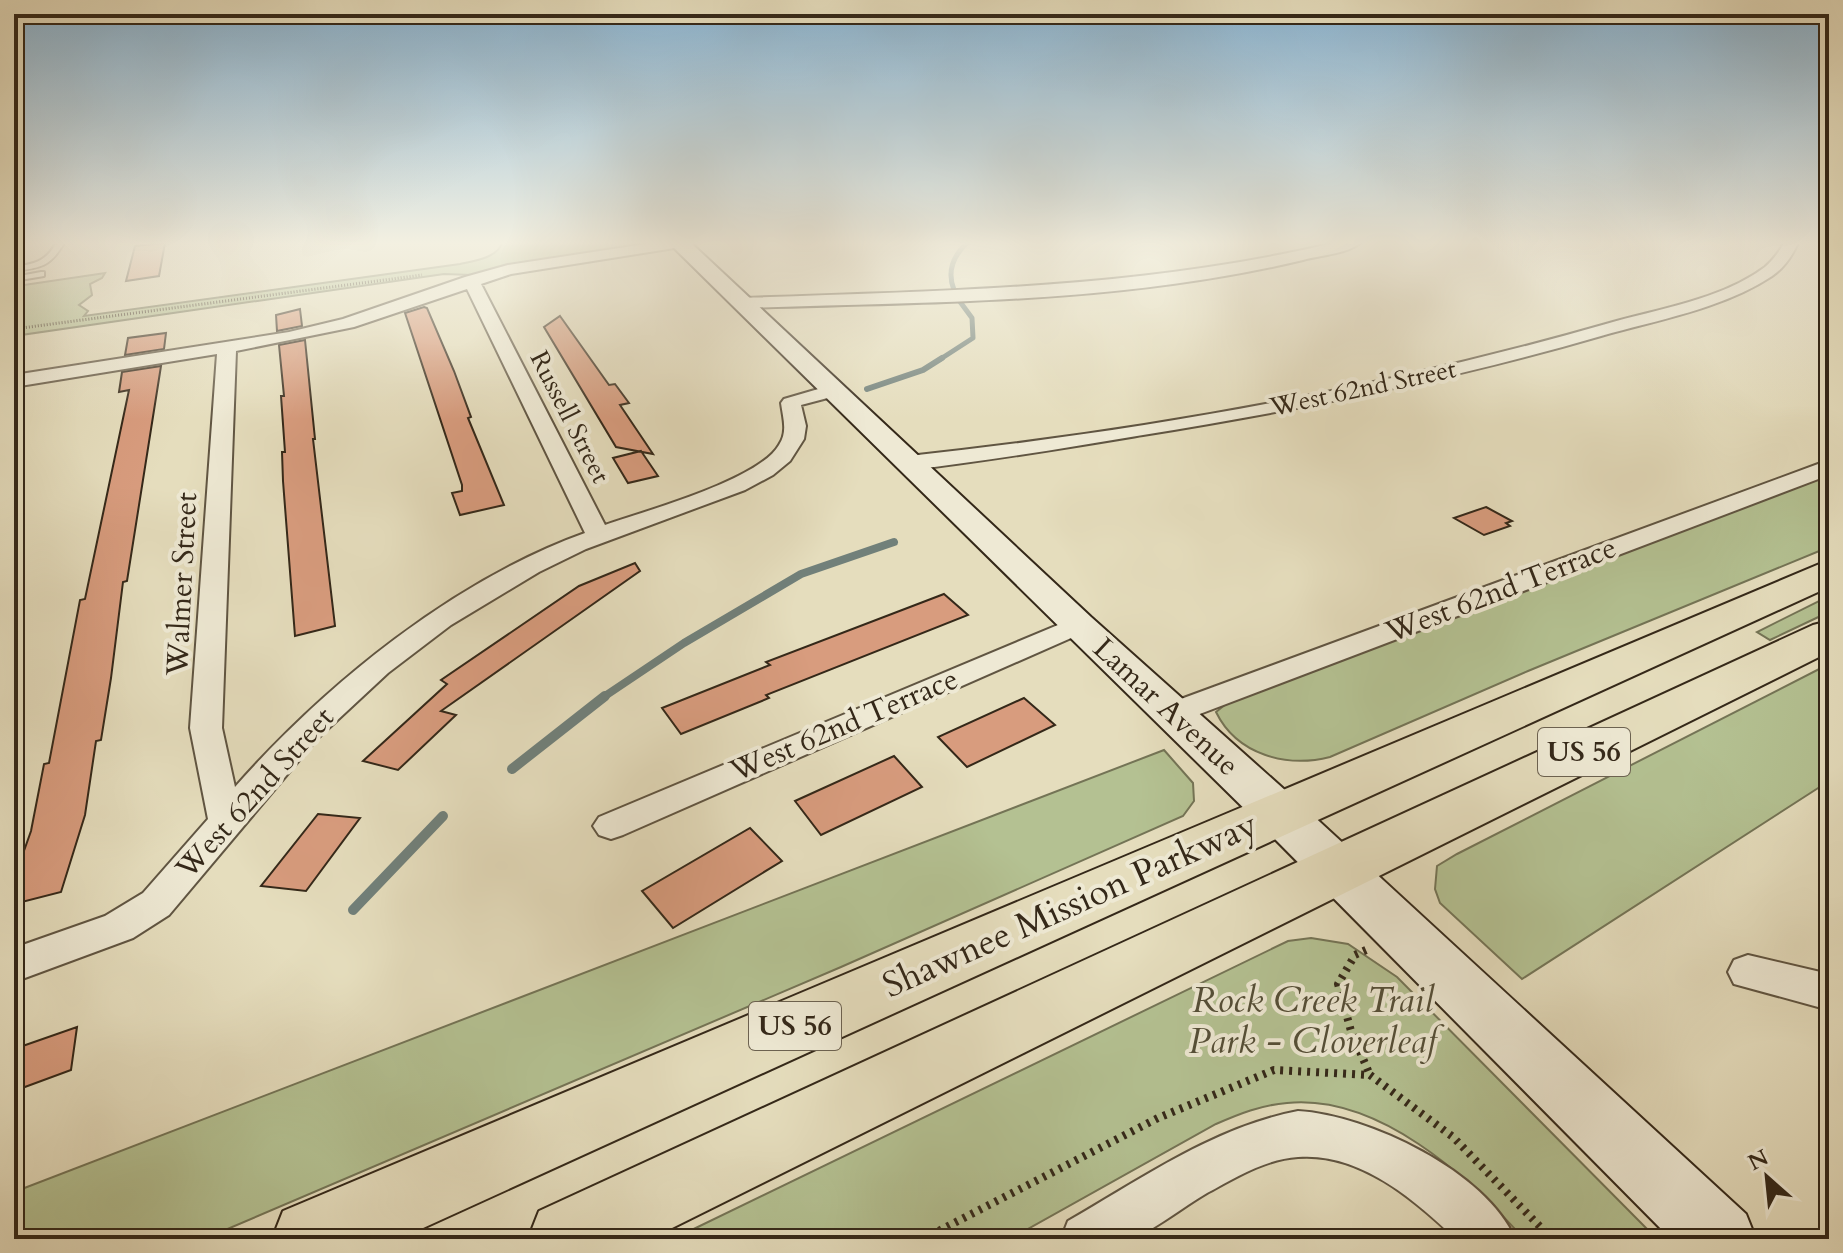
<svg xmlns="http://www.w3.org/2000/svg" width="1843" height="1253" font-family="Cardo,serif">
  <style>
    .green { fill: #b4c192; stroke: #747456; stroke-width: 2 }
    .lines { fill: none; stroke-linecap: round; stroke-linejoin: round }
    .stream-far3 { stroke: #71807a; stroke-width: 5 }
    .stream-far2 { stroke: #71807a; stroke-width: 6 }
    .stream-far1 { stroke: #71807a; stroke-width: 8 }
    .stream { stroke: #71807a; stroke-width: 10 }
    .building { fill: #d89c7e; stroke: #342819; stroke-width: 2 }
    .lane-casing { stroke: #605542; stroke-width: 4 }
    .street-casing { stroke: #605542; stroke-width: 4 }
    .secondary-casing { stroke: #342819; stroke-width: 4 }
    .highway-casing { stroke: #342819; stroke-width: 4 }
    .path-far1 { stroke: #342819; stroke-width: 3; stroke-dasharray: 1 2; stroke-linecap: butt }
    .path { stroke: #342819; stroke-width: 8; stroke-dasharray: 3 6; stroke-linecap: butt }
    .lane { fill: #eee9d4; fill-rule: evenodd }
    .street { fill: #eee9d4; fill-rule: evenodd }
    .secondary { fill: #eee9d4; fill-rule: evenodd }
    .highway { fill: #e5ddbd; fill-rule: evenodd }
    .labels { text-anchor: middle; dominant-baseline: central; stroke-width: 8; stroke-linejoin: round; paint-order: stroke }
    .far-street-label { font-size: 26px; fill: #342819; stroke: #eee9d4 }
    .shield { fill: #eee9d4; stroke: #6c6251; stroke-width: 2 }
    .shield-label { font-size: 28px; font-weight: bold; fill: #342819 }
    .street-label { font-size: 30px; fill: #342819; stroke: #eee9d4 }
    .near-street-label { font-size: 36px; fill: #342819; stroke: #eee9d4 }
    .near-park-label { font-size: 36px; font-style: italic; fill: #544e37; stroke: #eee9d4 }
  </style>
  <rect width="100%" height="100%" fill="#e5ddbd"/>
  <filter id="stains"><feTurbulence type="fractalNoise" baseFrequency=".0025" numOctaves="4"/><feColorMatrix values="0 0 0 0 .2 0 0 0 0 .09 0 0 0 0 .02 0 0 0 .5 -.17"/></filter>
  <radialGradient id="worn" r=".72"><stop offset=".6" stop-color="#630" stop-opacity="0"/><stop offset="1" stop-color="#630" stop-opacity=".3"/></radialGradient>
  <path class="green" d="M502,243H657L472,275L444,274L14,336V286L24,285L105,273L102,278L90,284L92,295L79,305L88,311L84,316L460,264C474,261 497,258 502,243Z
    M1829,474V547L1528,671L1330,757C1287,768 1237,755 1216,712L1226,704Z
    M1829,596V612L1770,640L1757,632Z
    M1829,664V781L1522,979L1440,903L1435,889L1437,866L1457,854Z
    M1164,750L1193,783L1194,801L1183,816L841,967L204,1239H14V1192Z
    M1311,938L1348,944L1397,977L1657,1239H1524C1468,1176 1378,1094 1287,1103C1261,1105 1239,1114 1216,1124L1010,1239H673L1288,941Z"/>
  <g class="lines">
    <path class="stream-far3" d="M954,290C947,272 953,256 967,243
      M939,360L973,338L972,318L958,299"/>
    <path class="stream-far2" d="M867,389L923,370L942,358"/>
    <path class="stream-far1" d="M602,698L684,643L801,574L894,542"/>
    <path class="stream" d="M512,769L605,696
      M353,910L443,816"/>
  </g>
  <path class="building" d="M165,243L159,276L126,281L135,246Z
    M424,307L427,308L454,371L471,417L468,418L504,505L460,515L452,493L462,491V485L405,313Z
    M300,309L302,326L277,331L276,315Z
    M560,316L609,385L615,384L629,403L620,405L653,454L616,447L544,327Z
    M166,333L164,349L125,355L128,338Z
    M305,340L315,439H313L335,626L295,636L283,481L282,452H285L281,396H284L279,345Z
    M161,366L127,581L123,582L111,678L101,740L96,741L85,815L61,892L14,904V879L31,831L44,764L49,763L80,600L85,599L129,390L119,392L122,372Z
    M641,451L658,476L628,483L613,458Z
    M1486,507L1512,521L1506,523L1510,526L1484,535L1454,518Z
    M635,563L640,571L441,711L456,715L398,770L363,761L447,684L441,680L579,586Z
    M944,594L968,615L766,695L769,698L681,734L662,708L770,665L766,662Z
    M1024,698L1055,725L967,767L938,737Z
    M894,756L922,787L821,835L795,801Z
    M318,814L360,818L306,891L261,886Z
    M750,828L782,861L673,928L642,891Z
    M77,1027L71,1070L14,1091V1049Z"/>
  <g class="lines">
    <g class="lane-casing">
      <path id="lane" d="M56,243H64C50,267 40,268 14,271V267C34,264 46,262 56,243Z
        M41,272H44V276L14,281V277Z"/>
    </g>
    <g class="street-casing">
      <path id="street" d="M652,243H688L681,247L511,274L481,284L605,525C645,511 759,480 779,445C788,432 783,418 781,403L784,399L832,385L839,387L842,391L839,395L801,405L806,426L804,439L790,461L773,475L745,490L586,549L539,572L451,625L388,673L317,739L169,915L133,938L14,982V948L105,916L143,893L208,819L190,728L217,354L14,387V375L289,332L343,319L465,277L508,265ZM467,289L585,533C454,580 326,684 235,787L222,728L236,351L354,327Z
        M1334,243H1360C1347,254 1320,255 1303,260C1120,304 929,302 742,308L734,303L742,298C941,291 1140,289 1334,243Z
        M1784,243H1798C1792,256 1784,268 1772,276C1722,309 1657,320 1601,336C1450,380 1298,410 1143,435C1065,448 988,461 909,470L898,463L909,456C1143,431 1379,389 1606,324C1657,309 1721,300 1765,267C1773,260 1779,252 1784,243Z
        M1829,460V475L1184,720L1173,723L1162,720L1157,713L1162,706Z
        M1077,617L1087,619L1091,625L1087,631L623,835L611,839L599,835L593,826L599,817Z
        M1748,955L1829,974V1010L1734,984L1728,972L1734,960Z
        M1298,1111C1368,1115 1487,1172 1515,1239H1456C1414,1199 1359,1152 1298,1157C1265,1159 1235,1178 1207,1193C1183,1207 1160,1226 1134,1238C1119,1244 1079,1239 1061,1239L1068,1221C1141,1179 1214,1127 1298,1111Z"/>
    </g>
    <g class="secondary-casing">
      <path id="secondary" d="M669,243H691L1091,617L1296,800L1746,1214L1756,1239H1671L1262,826Z"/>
    </g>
    <g class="highway-casing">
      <path id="highway" d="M1829,560V587L399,1239H272L283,1211Z
        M1829,621V652L650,1239H528L539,1211L1813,625Z"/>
    </g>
    <path class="path-far1" d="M14,329L422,275"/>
    <path class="path" d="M1366,950L1355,955L1338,984L1351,1031L1370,1075
      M923,1239L1158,1118L1274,1070L1370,1075L1453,1137L1552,1239"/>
    <use href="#lane" class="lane"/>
    <use href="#street" class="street"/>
    <use href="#secondary" class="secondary"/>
    <use href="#highway" class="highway"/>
  </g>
  <linearGradient id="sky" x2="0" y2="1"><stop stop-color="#89b6d6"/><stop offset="0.58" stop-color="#f3f0e1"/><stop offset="1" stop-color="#f3f0e1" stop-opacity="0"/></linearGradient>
  <rect width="1843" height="419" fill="url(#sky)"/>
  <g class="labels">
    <g class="far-street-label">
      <text transform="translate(1363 388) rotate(-12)">West 62nd Street</text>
      <text transform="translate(570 417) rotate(63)">Russell Street</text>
    </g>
    <g class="shield">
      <rect x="1538" y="728" width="92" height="48" rx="6"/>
      <rect x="749" y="1002" width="92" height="48" rx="6"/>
    </g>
    <g class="shield-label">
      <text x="1584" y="752">US 56</text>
      <text x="795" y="1026">US 56</text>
    </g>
    <g class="street-label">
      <text transform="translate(182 584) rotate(-87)">Walmer Street</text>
      <text transform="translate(1501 590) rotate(-21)">West 62nd Terrace</text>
      <text transform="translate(1166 707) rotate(43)">Lamar Avenue</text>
      <text transform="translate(844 725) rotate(-23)">West 62nd Terrace</text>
      <text transform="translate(255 793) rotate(-48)">West 62nd Street</text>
    </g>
    <g class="near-street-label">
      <text transform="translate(1070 905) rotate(-24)">Shawnee Mission Parkway</text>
    </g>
    <g class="near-park-label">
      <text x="1313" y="1000">Rock Creek Trail<tspan x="1313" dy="41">Park - Cloverleaf</tspan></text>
    </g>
  </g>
  <rect width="1843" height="1253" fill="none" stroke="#e5ddbd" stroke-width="48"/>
  <rect x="16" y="16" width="1811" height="1221" fill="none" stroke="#342819" stroke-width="4"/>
  <rect x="24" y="24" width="1795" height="1205" fill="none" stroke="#342819" stroke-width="2"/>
  <g transform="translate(1767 1177) rotate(333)" stroke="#eee9d4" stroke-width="6" paint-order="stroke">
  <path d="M0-6L14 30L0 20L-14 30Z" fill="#342819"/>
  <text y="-12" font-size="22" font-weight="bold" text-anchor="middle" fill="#342819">N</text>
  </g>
  <rect width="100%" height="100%" filter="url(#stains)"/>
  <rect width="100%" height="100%" fill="url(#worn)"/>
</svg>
